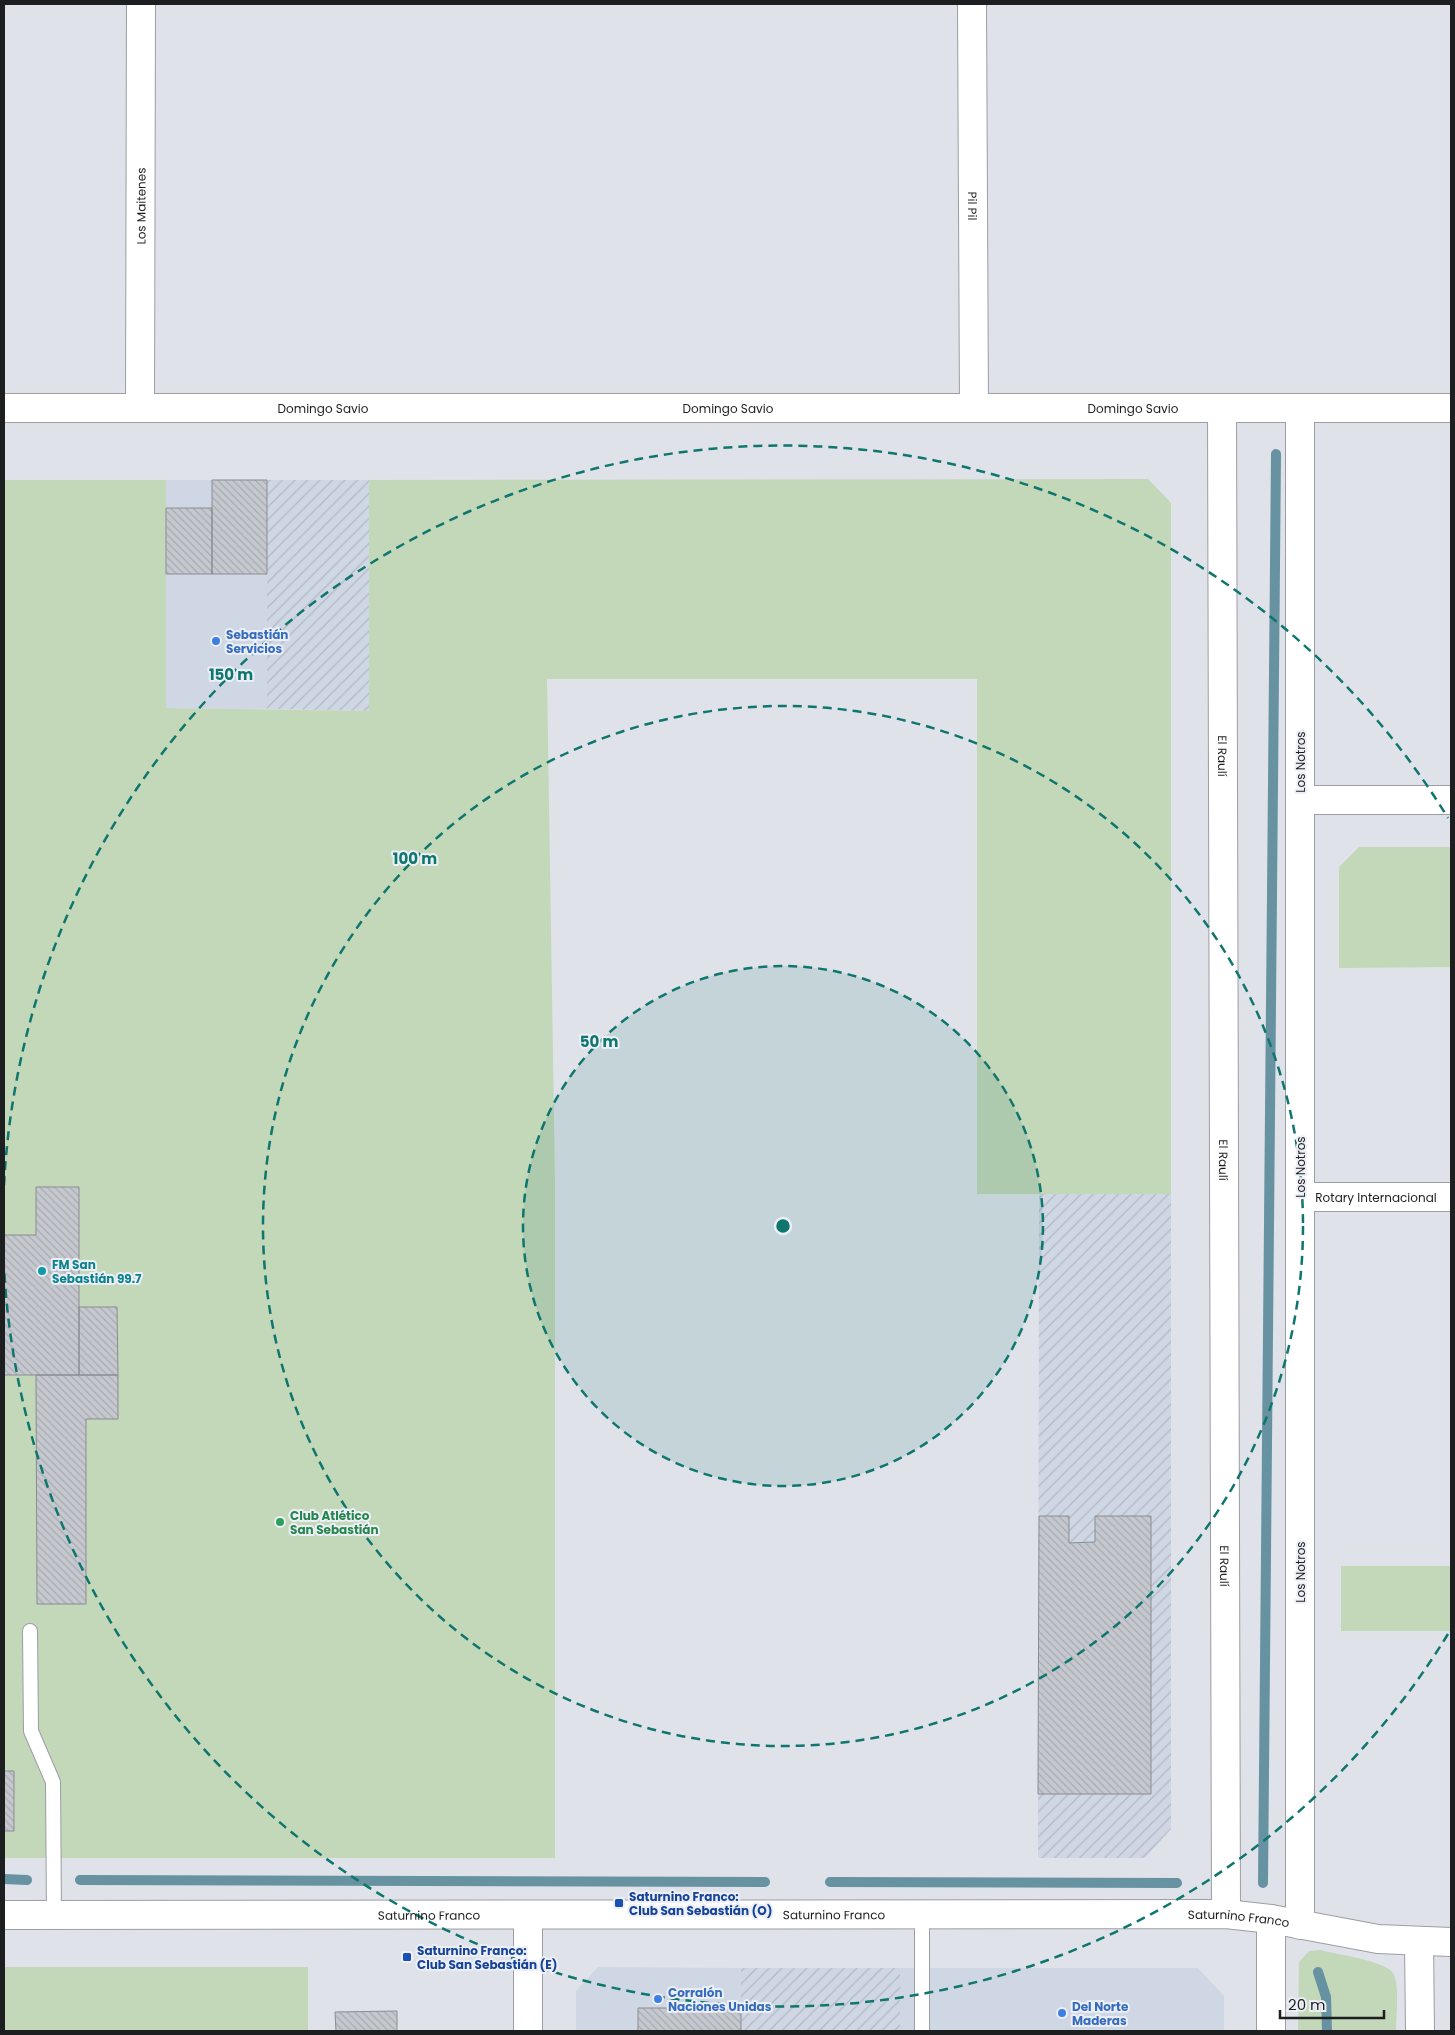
<svg xmlns="http://www.w3.org/2000/svg" width="1455" height="2035" font-family="Poppins,sans-serif">
  <style>
    .built { fill: #d0d7e4 }
    .industrial { fill: url(#industrial-furrows) }
    .grass { fill: #c3d7b9 }
    .lines { fill: none; stroke-linecap: round; stroke-linejoin: round }
    .stream { stroke: #6692a2; stroke-width: 10 }
    .building { fill: url(#building-back-hatch); stroke: #8a8d93 }
    .service-casing { stroke: #9b9ea4; stroke-width: 16 }
    .minor-casing { stroke: #9b9ea4; stroke-width: 30 }
    .tertiary-casing { stroke: #9b9ea4; stroke-width: 30 }
    .service { stroke: #fff; stroke-width: 14 }
    .minor { stroke: #fff; stroke-width: 28 }
    .tertiary { stroke: #fff; stroke-width: 28 }
    .ring { fill: none; stroke: #0f766e; stroke-width: 2.5; stroke-dasharray: 9 6 }
    .shop-dot { fill: #3f7fe0; stroke: #eceff6; stroke-width: 2 }
    .culture-dot { fill: #0f9aa8; stroke: #eceff6; stroke-width: 2 }
    .leisure-dot { fill: #2e9e5b; stroke: #eceff6; stroke-width: 2 }
    .transit-dot { fill: #1a4fb4; stroke: #eceff6; stroke-width: 2 }
    .labels { text-anchor: middle; dominant-baseline: central; stroke-width: 4; stroke-linejoin: round; paint-order: stroke }
    .street-label { font-size: 12px; fill: #1d1e20; stroke: #eceff6 }
    .shop-label { font-size: 12px; font-weight: bold; fill: #366cbe; stroke: #eceff6; text-anchor: start }
    .culture-label { font-size: 12px; font-weight: bold; fill: #0d838f; stroke: #eceff6; text-anchor: start }
    .leisure-label { font-size: 12px; font-weight: bold; fill: #27864d; stroke: #eceff6; text-anchor: start }
    .transit-label { font-size: 12px; font-weight: bold; fill: #164399; stroke: #eceff6; text-anchor: start }
    .centre { fill: #0f766e; stroke: #eceff6; stroke-width: 2.5 }
    .ring-label { font-size: 15px; text-anchor: middle; font-weight: bold; fill: #0f766e; stroke: #eceff6; stroke-width: 4; stroke-linejoin: round; paint-order: stroke }
  </style>
  <defs>
    <pattern id="industrial-furrows" width="10" height="10" patternUnits="userSpaceOnUse" patternTransform="scale(1.25)"><rect width="10" height="10" fill="#d0d7e4"/><path d="M-1 1l2-2M0 10L10 0M9 11l2-2" fill="none" stroke="#b2b8c3"/></pattern>
    <pattern id="building-back-hatch" width="6" height="6" patternUnits="userSpaceOnUse" patternTransform="scale(1.25)"><rect width="6" height="6" fill="#c5c8ce"/><path d="M-1 5l2 2M0 0l6 6M5-1l2 2" fill="none" stroke="#a9abb1"/></pattern>
  </defs>
  <rect width="100%" height="100%" fill="#dfe2e8"/>
  <path class="built" d="M166,480H267V709L166,708Z
    M598,1967L741,1968V2031H576V1991Z
    M900,1968H1198L1224,1996V2031H900Z"/>
  <path class="industrial" d="M267,480H369V711L267,709Z
    M1039,1194H1171V1829L1145,1858H1038Z
    M741,1968H900V2031H741Z"/>
  <path class="grass" d="M1148,479L1171,503V1194H977V679H547L555,1183V1858H4V480H166V708L369,711V480Z
    M1359,847H1451V967L1339,968V867Z
    M1341,1566H1451V1631H1341Z
    M1320,1950C1335,1954 1386,1961 1393,1973C1400,1984 1396,2018 1396,2031H1298L1299,1962L1309,1951Z
    M4,1967H308V2031H4Z"/>
  <g class="lines">
    <path class="stream" d="M4,1879L27,1880
      M80,1880L765,1882
      M830,1882L1177,1883
      M1263,1883L1276,454
      M1318,1972L1326,1997L1327,2031"/>
  </g>
  <path class="building" d="M212,480H267V574H212Z
    M166,508H212V574H166Z
    M36,1187H79V1375H4V1235H36Z
    M79,1307H117L118,1375H79Z
    M36,1375H118V1419H86V1604H37Z
    M1039,1516H1069V1543L1095,1542V1516H1151V1794H1038Z
    M4,1771H14V1831H4Z
    M638,2008H741V2031H638Z
    M397,2011V2031H336L335,2012Z"/>
  <g class="lines">
    <g class="service-casing">
      <path id="service" d="M30,1631L31,1731L53,1782L54,1915
        M922,1915V2031"/>
    </g>
    <g class="minor-casing">
      <g id="minor">
        <path id="s1" d="M972,4L974,408"/>
        <path id="s2" d="M140,408L141,4"/>
        <path id="s3" d="M1222,408L1226,1914"/>
        <path d="M1300,800H1451"/>
        <path id="s4" d="M1300,1197H1451"/>
        <path d="M528,1915V2031"/>
        <path d="M1271,1919V2031"/>
      </g>
    </g>
    <g class="tertiary-casing">
      <g id="tertiary">
        <path id="s5" d="M4,408H1451"/>
        <path id="s6" d="M4,1915L1226,1914L1271,1919L1378,1939L1451,1942"/>
        <path d="M1300,1925V408"/>
        <path d="M1419,1942L1420,2031"/>
      </g>
    </g>
    <use href="#service" class="service"/>
    <use href="#minor" class="minor"/>
    <use href="#tertiary" class="tertiary"/>
  </g>
  <circle cx="783" cy="1226" r="260" fill="#0f766e" fill-opacity=".12"/>
  <g class="ring">
    <circle cx="783" cy="1226" r="260"/>
    <circle cx="783" cy="1226" r="520"/>
    <path d="M1448 1634A780 780 0 0 1 4 1267M4 1185A780 780 0 0 1 1448 818"/>
  </g>
  <g class="shop-dot">
    <circle cx="216" cy="641" r="5"/>
    <circle cx="658" cy="1999" r="5"/>
    <circle cx="1062" cy="2013" r="5"/>
  </g>
  <circle class="culture-dot" cx="42" cy="1271" r="5"/>
  <circle class="leisure-dot" cx="280" cy="1522" r="5"/>
  <g class="transit-dot">
    <rect x="614" y="1898" width="10" height="10" rx="2.5"/>
    <rect x="402" y="1952" width="10" height="10" rx="2.5"/>
  </g>
  <g class="labels">
    <g class="street-label">
      <text stroke="none"><textPath href="#s2" startOffset="202">Los Maitenes</textPath></text>
      <text stroke="none"><textPath href="#s1" startOffset="202">Pil Pil</textPath></text>
      <text stroke="none"><textPath href="#s5" startOffset="319">Domingo Savio</textPath></text>
      <text stroke="none"><textPath href="#s5" startOffset="724">Domingo Savio</textPath></text>
      <text stroke="none"><textPath href="#s5" startOffset="1129">Domingo Savio</textPath></text>
      <text stroke="none"><textPath href="#s3" startOffset="348">El Raulí</textPath></text>
      <text transform="translate(1300 762) rotate(-90)">Los Notros</text>
      <text stroke="none"><textPath href="#s3" startOffset="752">El Raulí</textPath></text>
      <text transform="translate(1300 1167) rotate(-90)">Los Notros</text>
      <text stroke="none"><textPath href="#s4" startOffset="76">Rotary Internacional</textPath></text>
      <text stroke="none"><textPath href="#s3" startOffset="1158">El Raulí</textPath></text>
      <text transform="translate(1300 1572) rotate(-90)">Los Notros</text>
      <text stroke="none"><textPath href="#s6" startOffset="425">Saturnino Franco</textPath></text>
      <text stroke="none"><textPath href="#s6" startOffset="830">Saturnino Franco</textPath></text>
      <text stroke="none"><textPath href="#s6" startOffset="1235">Saturnino Franco</textPath></text>
    </g>
    <g class="shop-label">
      <text x="226" y="634">Sebastián<tspan x="226" dy="14">Servicios</tspan></text>
      <text x="668" y="1992">Corralón<tspan x="668" dy="14">Naciones Unidas</tspan></text>
      <text x="1072" y="2006">Del Norte<tspan x="1072" dy="14">Maderas</tspan></text>
    </g>
    <g class="culture-label">
      <text x="52" y="1264">FM San<tspan x="52" dy="14">Sebastián 99.7</tspan></text>
    </g>
    <g class="leisure-label">
      <text x="290" y="1515">Club Atlético<tspan x="290" dy="14">San Sebastián</tspan></text>
    </g>
    <g class="transit-label">
      <text x="629" y="1896">Saturnino Franco:<tspan x="629" dy="14">Club San Sebastián (O)</tspan></text>
      <text x="417" y="1950">Saturnino Franco:<tspan x="417" dy="14">Club San Sebastián (E)</tspan></text>
    </g>
  </g>
  <circle cx="783" cy="1226" r="8" class="centre"/>
  <g class="ring-label">
    <text x="231" y="680">150 m</text>
    <text x="415" y="864">100 m</text>
    <text x="599" y="1047">50 m</text>
  </g>
  <rect width="1455" height="2035" fill="none" stroke="#1d1e20" stroke-width="10"/>
  <path d="M1280 2010v8h104v-8" fill="none" stroke="#1d1e20" stroke-width="2.5"/>
  <text x="1288" y="2010" font-size="15" fill="#1d1e20" stroke="#eceff6" stroke-width="4" paint-order="stroke">20 m</text>
</svg>
